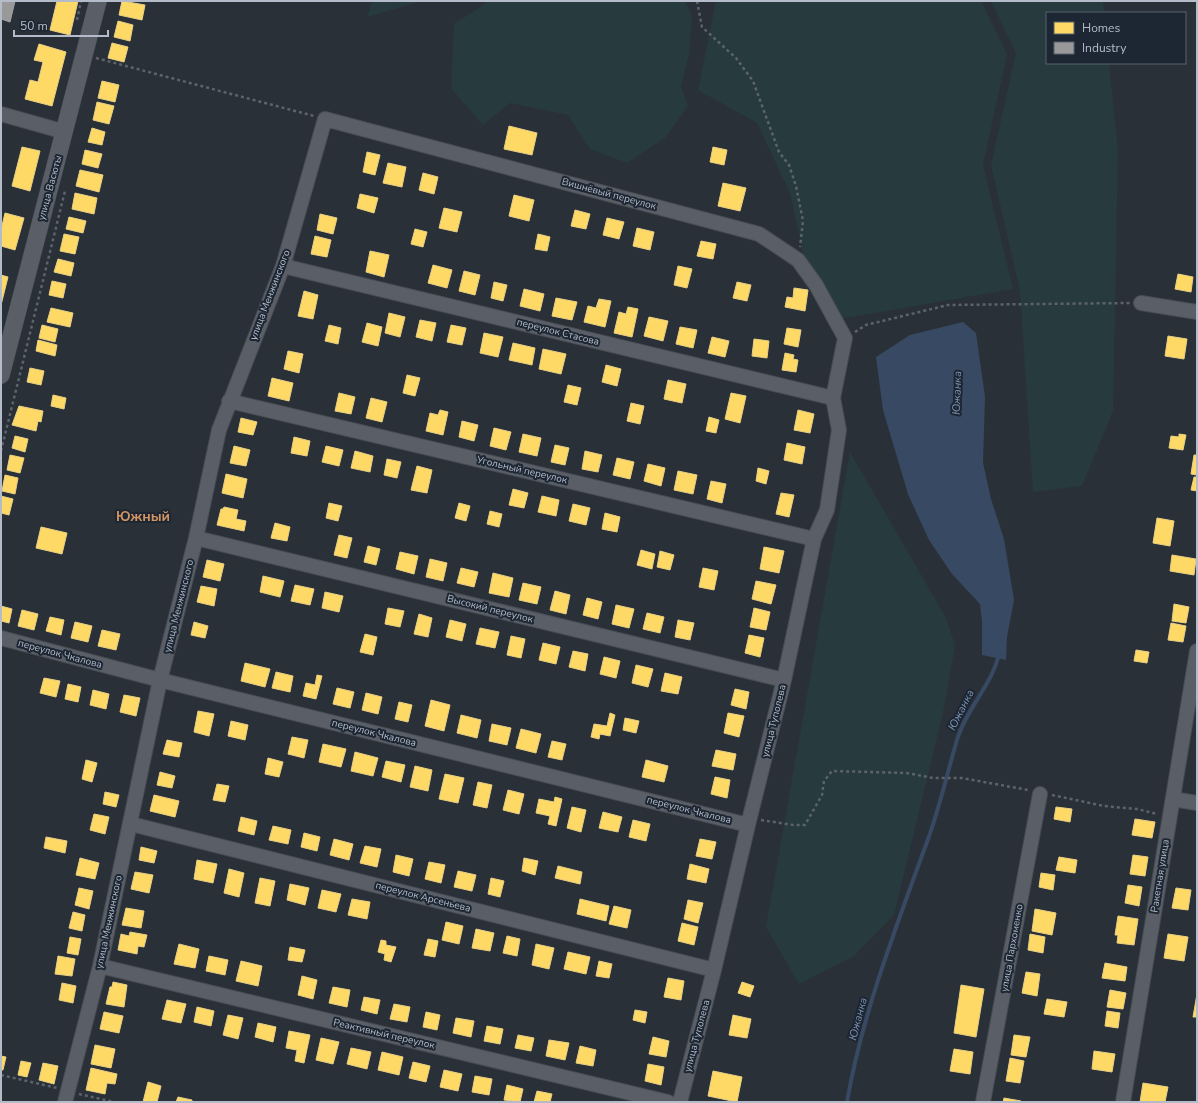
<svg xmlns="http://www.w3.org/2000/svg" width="1198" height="1103" font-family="'Nunito Sans',sans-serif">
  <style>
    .green { fill: #273a3e }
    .water { fill: #384963 }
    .homes { fill: #ffd966; stroke: #e8d084 }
    .industry { fill: #999; stroke: #a1a4a7 }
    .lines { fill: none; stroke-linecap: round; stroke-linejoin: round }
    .stream { stroke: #384963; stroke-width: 4 }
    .minor-casing { stroke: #484c53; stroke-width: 16 }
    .tertiary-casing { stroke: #484c53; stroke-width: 18 }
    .path { stroke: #5d636a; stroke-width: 2.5; stroke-dasharray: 3 3; stroke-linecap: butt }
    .minor { stroke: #5a5e66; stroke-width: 14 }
    .tertiary { stroke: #5a5e66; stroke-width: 17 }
    .labels { text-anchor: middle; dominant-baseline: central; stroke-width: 4; stroke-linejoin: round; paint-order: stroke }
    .street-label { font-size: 10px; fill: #b4bcc9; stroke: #1d2633 }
    .water-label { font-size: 11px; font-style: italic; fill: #7c92b1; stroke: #1d2633 }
    .district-label { font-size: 14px; font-weight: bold; fill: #d59563; stroke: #1d2633 }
  </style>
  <rect width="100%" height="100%" fill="#2a3038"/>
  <path class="green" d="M372,1H422L367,17Z
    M486,1H685L692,16L689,54L681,87L688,106L666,137L627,163L590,149L568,115L510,103L483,125L451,88L454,24L482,6Z
    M716,1H981L1007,54L983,165L1013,289L840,319L804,258L790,193L757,123L698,90Z
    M991,1H1103L1104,13H1047V63H1109L1118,150L1113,411L1082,486L1033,492L1020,291L991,165L1016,53Z
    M850,452L946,618L955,645L943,713L894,915L854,956L799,984L766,927Z"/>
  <path class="water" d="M963,322L976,333L985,397L983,463L991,499L1004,539L1014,600L1007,637L1006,660L982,655V621L980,604L952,574L929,540L908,494L883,410L876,357L910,335Z"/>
  <path class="homes" d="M57,1H78L70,35L50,30Z
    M122,1L145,5L142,20L119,15Z
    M118,21L133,25L130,41L114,37Z
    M112,43L128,47L124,62L108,58Z
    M39,44L66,52L52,106L25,99L30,80L38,82L43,62L34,60Z
    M102,81L119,85L115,102L98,98Z
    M97,102L114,106L109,124L93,120Z
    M509,126L537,133L532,155L504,149Z
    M92,128L105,132L102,145L88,142Z
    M22,147L40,151L30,191L12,186Z
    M713,147L727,150L724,165L710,162Z
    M85,150L102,154L98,168L82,164Z
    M367,152L380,155L375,175L363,172Z
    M388,163L406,167L402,187L383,183Z
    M80,170L103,175L99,192L76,186Z
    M423,173L438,177L434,194L419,190Z
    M723,183L746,188L740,211L718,206Z
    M75,193L97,198L94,214L72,209Z
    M360,194L378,198L374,213L357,208Z
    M514,195L534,200L529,221L509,216Z
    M444,208L462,212L457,232L439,228Z
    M575,210L590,214L586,229L571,226Z
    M5,213L24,218L15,250L1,246V230Z
    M320,214L337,218L333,234L317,230Z
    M69,217L86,221L83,233L66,229Z
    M607,218L624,222L619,239L603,235Z
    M637,228L654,232L650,250L633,246Z
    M415,229L427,232L423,247L411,244Z
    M64,234L79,237L75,254L60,251Z
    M538,234L550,237L547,251L535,249Z
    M315,236L331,240L327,257L311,254Z
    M701,241L716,244L713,259L697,256Z
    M370,251L389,255L384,277L366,272Z
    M58,259L74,263L71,276L54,272Z
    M433,265L452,270L447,288L428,283Z
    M678,266L692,269L687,288L674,285Z
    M464,271L480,275L475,295L459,291Z
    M1178,274L1193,277L1191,292L1175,289Z
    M1,275L8,277L1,305Z
    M52,281L66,284L63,298L49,295Z
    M494,282L507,285L503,301L491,298Z
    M737,282L751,285L747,301L733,298Z
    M794,288L808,290L805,311L785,307L787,297L793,298Z
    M524,289L544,294L540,311L520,306Z
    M304,291L318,295L313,319L298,316Z
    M556,298L577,302L572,320L552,316Z
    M599,299L611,301L605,327L584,322L588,306L596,308Z
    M628,307L638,309L632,337L614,333L619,312L626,314Z
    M51,308L73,313L70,327L47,322Z
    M389,313L405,317L400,337L385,333Z
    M649,317L668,321L663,341L644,336Z
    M420,320L436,323L432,341L416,337Z
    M367,323L382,327L378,346L362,342Z
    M42,325L58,329L55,342L39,338Z
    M329,325L341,328L338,344L325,341Z
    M451,325L466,328L462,345L447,342Z
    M680,327L697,330L693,348L676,344Z
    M787,328L801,330L798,347L784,344Z
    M484,333L503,337L498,357L480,353Z
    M1168,336L1187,339L1184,359L1165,356Z
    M712,337L729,341L725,357L708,353Z
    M754,339L769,341L767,358L752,356Z
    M38,340L57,345L55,356L36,351Z
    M513,343L535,348L532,365L509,360Z
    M543,349L566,354L561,374L539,369Z
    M288,351L303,354L299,373L284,369Z
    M785,353L794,355L793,359L798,360L796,372L782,370Z
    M606,365L621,369L617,386L602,382Z
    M30,368L44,371L41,385L27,382Z
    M407,375L420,378L415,396L403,393Z
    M272,378L293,383L289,401L268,396Z
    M668,380L686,384L682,403L664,399Z
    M568,385L581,388L577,405L564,402Z
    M339,393L355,397L351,414L335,411Z
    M731,393L746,396L740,423L725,419Z
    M53,395L66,398L64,409L51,406Z
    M371,398L387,402L382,422L366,418Z
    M631,403L644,406L640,424L627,421Z
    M19,406L43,411L41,422L38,421L36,431L12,425Z
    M440,410L448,412L443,435L426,431L430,413L438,415Z
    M798,410L814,414L810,433L794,430Z
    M709,417L719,420L716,433L706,431Z
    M241,418L257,422L253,435L238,432Z
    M462,421L478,425L474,441L459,437Z
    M494,428L511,432L506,450L490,446Z
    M523,434L541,438L537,456L519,452Z
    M1179,434L1186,435L1183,450L1169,448L1171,436L1179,437Z
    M15,436L28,439L25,452L12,448Z
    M294,437L310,441L307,456L291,453Z
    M787,443L805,447L802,464L784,460Z
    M555,445L569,448L565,465L551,462Z
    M234,446L250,450L246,466L230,463Z
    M326,446L343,450L339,466L322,462Z
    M355,451L373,456L370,472L351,468Z
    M585,451L602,455L598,472L582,469Z
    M10,455L24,458L20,473L7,470Z
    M1194,455H1197V475L1191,474Z
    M617,458L634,462L630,479L613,475Z
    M387,459L401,462L397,478L384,475Z
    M648,464L665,468L661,486L644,481Z
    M417,466L432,470L427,493L411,490Z
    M758,468L769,471L766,484L756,481Z
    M678,471L697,475L693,494L674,490Z
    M226,474L247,479L243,498L222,493Z
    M5,475L18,478L15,494L2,491Z
    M1194,477H1197V491L1191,490Z
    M711,481L726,484L722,503L707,499Z
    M513,489L528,493L524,508L509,505Z
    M781,493L794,495L789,517L776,514Z
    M1,496L13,499L9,515L1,513Z
    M542,496L559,500L556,516L538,512Z
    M329,503L342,506L338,521L326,518Z
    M459,503L470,506L466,521L455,518Z
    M573,504L590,508L586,525L569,521Z
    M224,507L238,510L236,519L246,521L244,531L217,525L221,509H223Z
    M490,511L502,514L499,527L487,524Z
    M605,513L620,517L617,532L602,529Z
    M1157,518L1174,521L1170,546L1153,543Z
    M275,523L290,527L287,541L271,538Z
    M41,527L67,533L62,554L36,548Z
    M339,535L352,538L347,558L334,555Z
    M368,546L380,549L376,565L364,562Z
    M764,547L784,551L779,573L760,569Z
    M641,550L655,554L652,569L637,565Z
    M660,551L674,555L670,570L657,567Z
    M400,552L418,556L414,574L396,569Z
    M1172,555L1196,559L1194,575L1170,571Z
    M430,559L447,563L443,581L426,577Z
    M207,560L224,564L220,581L203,577Z
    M461,568L478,572L474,587L457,583Z
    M703,568L718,571L714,590L699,587Z
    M493,573L513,578L509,597L489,593Z
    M263,576L284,581L280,597L260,592Z
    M756,581L776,585L771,604L752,599Z
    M523,583L541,587L537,604L519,600Z
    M295,585L314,589L310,605L291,601Z
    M201,586L217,589L214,606L197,602Z
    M555,591L570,595L566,614L550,610Z
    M325,592L343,596L339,612L322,608Z
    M587,598L602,602L598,619L583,615Z
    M1174,604L1189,607L1186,623L1172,621Z
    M616,605L634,609L629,628L612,624Z
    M1,606L12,609L9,623L1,621Z
    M388,608L404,611L400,627L385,624Z
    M754,608L770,612L766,630L750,627Z
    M22,610L38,614L34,630L18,626Z
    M647,613L664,617L660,633L643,629Z
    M419,614L432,618L428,637L414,634Z
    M50,617L64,620L61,635L46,631Z
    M450,620L466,624L462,641L446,637Z
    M678,620L694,623L690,640L675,637Z
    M75,622L92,626L88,642L71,638Z
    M194,622L208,626L205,638L191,635Z
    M1171,623L1186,626L1183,642L1168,640Z
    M480,628L499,632L495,648L476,644Z
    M102,630L120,634L116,650L98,646Z
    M365,634L377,637L373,655L360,652Z
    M749,635L764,638L760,657L745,653Z
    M511,636L525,639L521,658L507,655Z
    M543,643L560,647L556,664L539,660Z
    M1136,650L1149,652L1147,663L1134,661Z
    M573,651L588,654L585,671L569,667Z
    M604,657L620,661L616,678L600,674Z
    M245,663L270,669L265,687L241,681Z
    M636,665L653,669L648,687L632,683Z
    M276,672L293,676L290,692L272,688Z
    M665,673L682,677L678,694L661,691Z
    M317,675L322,676L316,699L303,696L306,683L315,685Z
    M44,678L60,681L56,697L40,693Z
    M68,684L81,687L78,702L65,699Z
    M337,688L354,692L350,708L333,704Z
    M735,689L749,692L746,709L731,705Z
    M93,690L109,694L106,709L90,705Z
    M366,693L382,697L378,714L362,710Z
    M124,695L140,698L136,716L120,712Z
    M431,700L450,705L444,731L425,726Z
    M399,702L412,705L408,722L395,719Z
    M198,711L214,714L209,736L194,732Z
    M610,713L615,715L610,736L600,734L599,739L591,737L594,724L607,726Z
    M728,713L744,716L739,737L724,733Z
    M461,715L481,720L477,738L457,733Z
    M625,718L639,721L636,733L623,730Z
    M231,721L248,725L245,740L228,736Z
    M492,724L511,728L507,745L489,741Z
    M521,729L541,734L536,753L516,748Z
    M292,737L308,740L304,758L288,754Z
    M167,740L182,743L179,757L163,754Z
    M552,741L566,744L562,760L548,757Z
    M323,744L346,749L341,767L319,762Z
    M716,750L736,754L733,770L712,766Z
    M355,752L378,758L373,776L351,771Z
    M268,758L283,762L279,777L265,774Z
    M86,760L97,763L92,782L82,779Z
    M646,760L668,766L664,782L642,777Z
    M386,761L405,765L401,782L382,777Z
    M415,766L432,770L428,791L410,787Z
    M160,772L175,776L172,788L157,785Z
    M445,774L464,778L458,803L439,799Z
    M715,777L730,780L727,798L711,794Z
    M478,782L492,785L487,808L473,805Z
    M217,784L229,786L225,802L213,800Z
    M508,790L524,794L519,814L503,810Z
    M105,792L119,795L116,807L103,804Z
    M154,795L179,801L175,817L150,811Z
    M555,797L562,799L556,826L548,824L550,816L536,813L539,799L554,802Z
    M572,807L586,810L581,832L567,828Z
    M1056,807L1072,809L1070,822L1054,819Z
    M603,812L622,817L618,832L599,828Z
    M94,814L109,817L105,834L90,830Z
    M241,817L257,821L254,835L238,831Z
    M1135,819L1155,822L1152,838L1132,835Z
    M633,820L650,824L646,841L629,837Z
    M273,826L291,830L288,844L269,840Z
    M304,833L320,837L317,851L301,847Z
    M46,837L67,841L65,853L44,848Z
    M334,839L353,844L349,860L330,855Z
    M700,839L716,842L712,859L696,856Z
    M365,846L381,849L377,867L360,863Z
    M141,847L157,851L154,863L139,860Z
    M396,855L413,859L409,876L393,872Z
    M1133,855L1148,857L1145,876L1130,874Z
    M1059,857L1077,860L1075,873L1056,870Z
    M80,858L99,863L95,879L76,875Z
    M524,858L538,861L535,875L522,871Z
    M197,860L217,864L213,883L194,879Z
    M429,862L445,865L441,883L425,879Z
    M690,864L709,869L706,883L687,879Z
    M558,866L582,872L580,884L555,878Z
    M229,869L244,873L239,897L224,893Z
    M458,871L476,875L472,891L454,887Z
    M135,872L153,875L149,893L131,889Z
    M1041,873L1055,875L1053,890L1039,887Z
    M260,878L275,881L270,906L255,903Z
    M491,878L504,881L500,897L488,894Z
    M290,884L309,888L305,905L287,900Z
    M1128,885L1142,887L1139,906L1125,903Z
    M79,888L93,891L89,909L75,905Z
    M1176,888L1191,890L1188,910L1172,908Z
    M322,890L341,894L336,912L318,908Z
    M352,899L370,902L367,919L348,915Z
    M580,899L609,906L606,921L577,914Z
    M688,900L703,903L698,923L684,919Z
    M614,906L631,910L627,928L609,924Z
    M126,908L144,911L141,928L122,925Z
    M1035,909L1056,913L1052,935L1032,931Z
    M73,912L85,915L82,931L69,928Z
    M1118,916L1138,919L1134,945L1117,943L1118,935H1115Z
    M446,922L463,926L459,944L442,940Z
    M682,923L698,927L694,945L678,941Z
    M476,929L494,933L490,951L472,948Z
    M130,932L147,935L144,947L138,946L137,954L118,950L121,934L129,936Z
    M1030,934L1045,937L1043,953L1028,950Z
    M1168,934L1188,937L1184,961L1164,958Z
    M507,936L520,939L517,956L503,953Z
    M70,937L81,939L78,955L67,953Z
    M428,939L438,941L435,957L424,955Z
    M381,940L386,941V945L396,947L391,962L384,960L385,954L378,952Z
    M179,944L199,949L195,968L174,964Z
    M536,944L554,948L549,969L532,965Z
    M290,947L305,950L302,962L288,960Z
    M568,952L590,957L586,974L564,969Z
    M58,956L75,959L72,976L55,974Z
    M209,956L228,960L225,975L206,971Z
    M241,961L262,966L258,986L236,981Z
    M599,961L612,964L609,978L596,976Z
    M1105,963L1127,967L1125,981L1102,978Z
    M1026,972L1040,974L1037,996L1022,993Z
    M302,976L317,980L313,999L298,995Z
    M668,978L684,981L681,1000L664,997Z
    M113,982L127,985L124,1007L106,1004L110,987H112Z
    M742,982L754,986L750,997L738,993Z
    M62,983L76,986L73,1003L59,1000Z
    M961,985L984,989L976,1037L954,1033Z
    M333,987L350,990L347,1007L329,1003Z
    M1110,990L1126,993L1123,1009L1107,1007Z
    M1197,994V1017H1193Z
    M364,997L380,1000L377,1014L361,1010Z
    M1047,999L1067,1002L1064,1017L1044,1014Z
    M167,1000L186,1004L181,1023L162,1019Z
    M394,1004L410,1007L407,1022L390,1019Z
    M197,1007L214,1011L211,1026L194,1022Z
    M635,1010L647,1012L645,1023L633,1020Z
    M1107,1011L1120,1013L1118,1028L1105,1026Z
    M104,1012L123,1016L119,1033L100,1029Z
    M426,1012L440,1015L437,1030L423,1027Z
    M228,1015L243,1018L238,1039L223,1035Z
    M733,1015L751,1019L747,1038L729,1035Z
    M456,1018L474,1021L471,1037L453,1033Z
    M258,1023L276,1027L273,1042L255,1037Z
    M487,1026L503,1029L500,1044L484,1041Z
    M289,1031L310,1035L304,1063L295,1061L297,1050L286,1048Z
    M518,1035L534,1038L531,1051L515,1048Z
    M1014,1035L1030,1037L1026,1057L1011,1055Z
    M653,1037L669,1041L666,1057L649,1054Z
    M321,1038L339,1042L333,1064L316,1060Z
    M549,1040L569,1043L565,1060L546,1056Z
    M95,1045L115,1049L111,1068L91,1064Z
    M580,1046L596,1050L593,1066L576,1063Z
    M351,1048L371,1052L367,1069L347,1064Z
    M954,1049L973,1052L970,1074L950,1071Z
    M1094,1051L1115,1054L1112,1072L1092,1069Z
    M382,1052L403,1057L399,1075L378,1070Z
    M1,1056L6,1057L3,1070H1Z
    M1010,1058L1024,1061L1020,1083L1006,1081Z
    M21,1061L31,1063L27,1077L18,1075Z
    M413,1062L430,1066L426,1082L409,1078Z
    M43,1063L58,1066L54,1084L39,1080Z
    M648,1064L664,1067L661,1085L645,1081Z
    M91,1068L117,1074L115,1084L107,1083L105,1094L86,1090Z
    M444,1070L462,1074L458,1091L440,1087Z
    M713,1071L742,1077L737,1102L708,1096Z
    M475,1076L492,1079L489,1095L472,1092Z
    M148,1082L161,1086L157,1102H143Z
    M1143,1083L1168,1087L1165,1102H1140Z
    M507,1085L523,1089L520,1102L504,1100Z
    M537,1091L552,1094L550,1102H534Z
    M178,1097L192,1100V1102H176Z
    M1004,1098L1021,1101V1102H1003Z"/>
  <path class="industry" d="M1,1H15L10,22L1,19Z"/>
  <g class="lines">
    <path class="stream" d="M847,1102C862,1015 894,933 924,850C938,815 946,777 957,740C966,709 992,685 999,654"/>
    <g class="minor-casing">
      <path id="minor" d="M1,114L65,132
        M283,266L833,398
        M1141,303L1197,312
        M229,401L814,539
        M196,538L784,680
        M1,638L160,680L748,825
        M1173,799L1197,803
        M131,824L714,970
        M100,966L668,1102
        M65,1102L100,966L160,680L196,538L219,430L283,266L325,119L759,234L798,260L816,285L845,338L833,398L839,430L827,510L814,539L784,680L748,825L714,970L680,1102
        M983,1102L1040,794
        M1123,1102L1197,651"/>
    </g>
    <g class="tertiary-casing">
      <path id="tertiary" d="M1,375L98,1"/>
    </g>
    <path class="path" d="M697,1L702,27L736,58L753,81L779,152L789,165L796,186L803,221L800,247
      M77,20L81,1
      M96,58L314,116
      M855,332L866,325L948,305L1130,303
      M1,451L65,191
      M1052,795L1104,806L1137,809L1157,814
      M761,820L793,825H805L822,795L824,781L832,771L907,773L933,778H962L1028,790
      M1,1075L57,1088
      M79,1094L114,1102"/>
    <use href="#minor" class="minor"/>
    <use href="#tertiary" class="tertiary"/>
  </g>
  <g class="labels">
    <g class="street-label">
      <text transform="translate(50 188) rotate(-75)">улица Васюты</text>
      <text transform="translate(609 194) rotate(15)">Вишнёвый переулок</text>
      <text transform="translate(270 295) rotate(-69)">улица Менжинского</text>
      <text transform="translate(558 332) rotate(14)">переулок Стасова</text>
      <text transform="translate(522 470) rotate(13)">Угольный переулок</text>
      <text transform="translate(179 606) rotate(-76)">улица Менжинского</text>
      <text transform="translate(490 609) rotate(14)">Высокий переулок</text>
      <text transform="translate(60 654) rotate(15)">переулок Чкалова</text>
      <text transform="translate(774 721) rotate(-76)">улица Туполева</text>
      <text transform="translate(374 733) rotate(14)">переулок Чкалова</text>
      <text transform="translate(689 810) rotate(14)">переулок Чкалова</text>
      <text transform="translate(1160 876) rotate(-81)">Ракетная улица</text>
      <text transform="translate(423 897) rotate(14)">переулок Арсеньева</text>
      <text transform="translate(109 922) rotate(-78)">улица Менжинского</text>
      <text transform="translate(1012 948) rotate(-80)">улица Пархоменко</text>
      <text transform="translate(384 1034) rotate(13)">Реактивный переулок</text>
      <text transform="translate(697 1036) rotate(-75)">улица Туполева</text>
    </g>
    <g class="water-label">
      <text transform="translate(957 393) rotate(-88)">Южанка</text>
      <text transform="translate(961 710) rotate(-63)">Южанка</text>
      <text transform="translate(858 1019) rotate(-75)">Южанка</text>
    </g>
    <g class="district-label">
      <text x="143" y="516">Южный</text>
    </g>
  </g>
  <rect width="1198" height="1103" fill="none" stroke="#b4bcc9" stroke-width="4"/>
  <rect x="1046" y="12" width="140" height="52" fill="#1d2633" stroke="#59626f"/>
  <rect x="1054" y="22" width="20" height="12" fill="#ffd966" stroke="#59626f"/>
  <text x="1082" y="32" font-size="12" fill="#b4bcc9">Homes</text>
  <rect x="1054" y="42" width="20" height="12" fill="#999999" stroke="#59626f"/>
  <text x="1082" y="52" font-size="12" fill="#b4bcc9">Industry</text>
  <path d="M14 30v6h94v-6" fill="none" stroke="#b4bcc9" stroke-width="2"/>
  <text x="20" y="30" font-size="12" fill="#b4bcc9" stroke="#1d2633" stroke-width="3" paint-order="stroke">50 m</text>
</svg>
